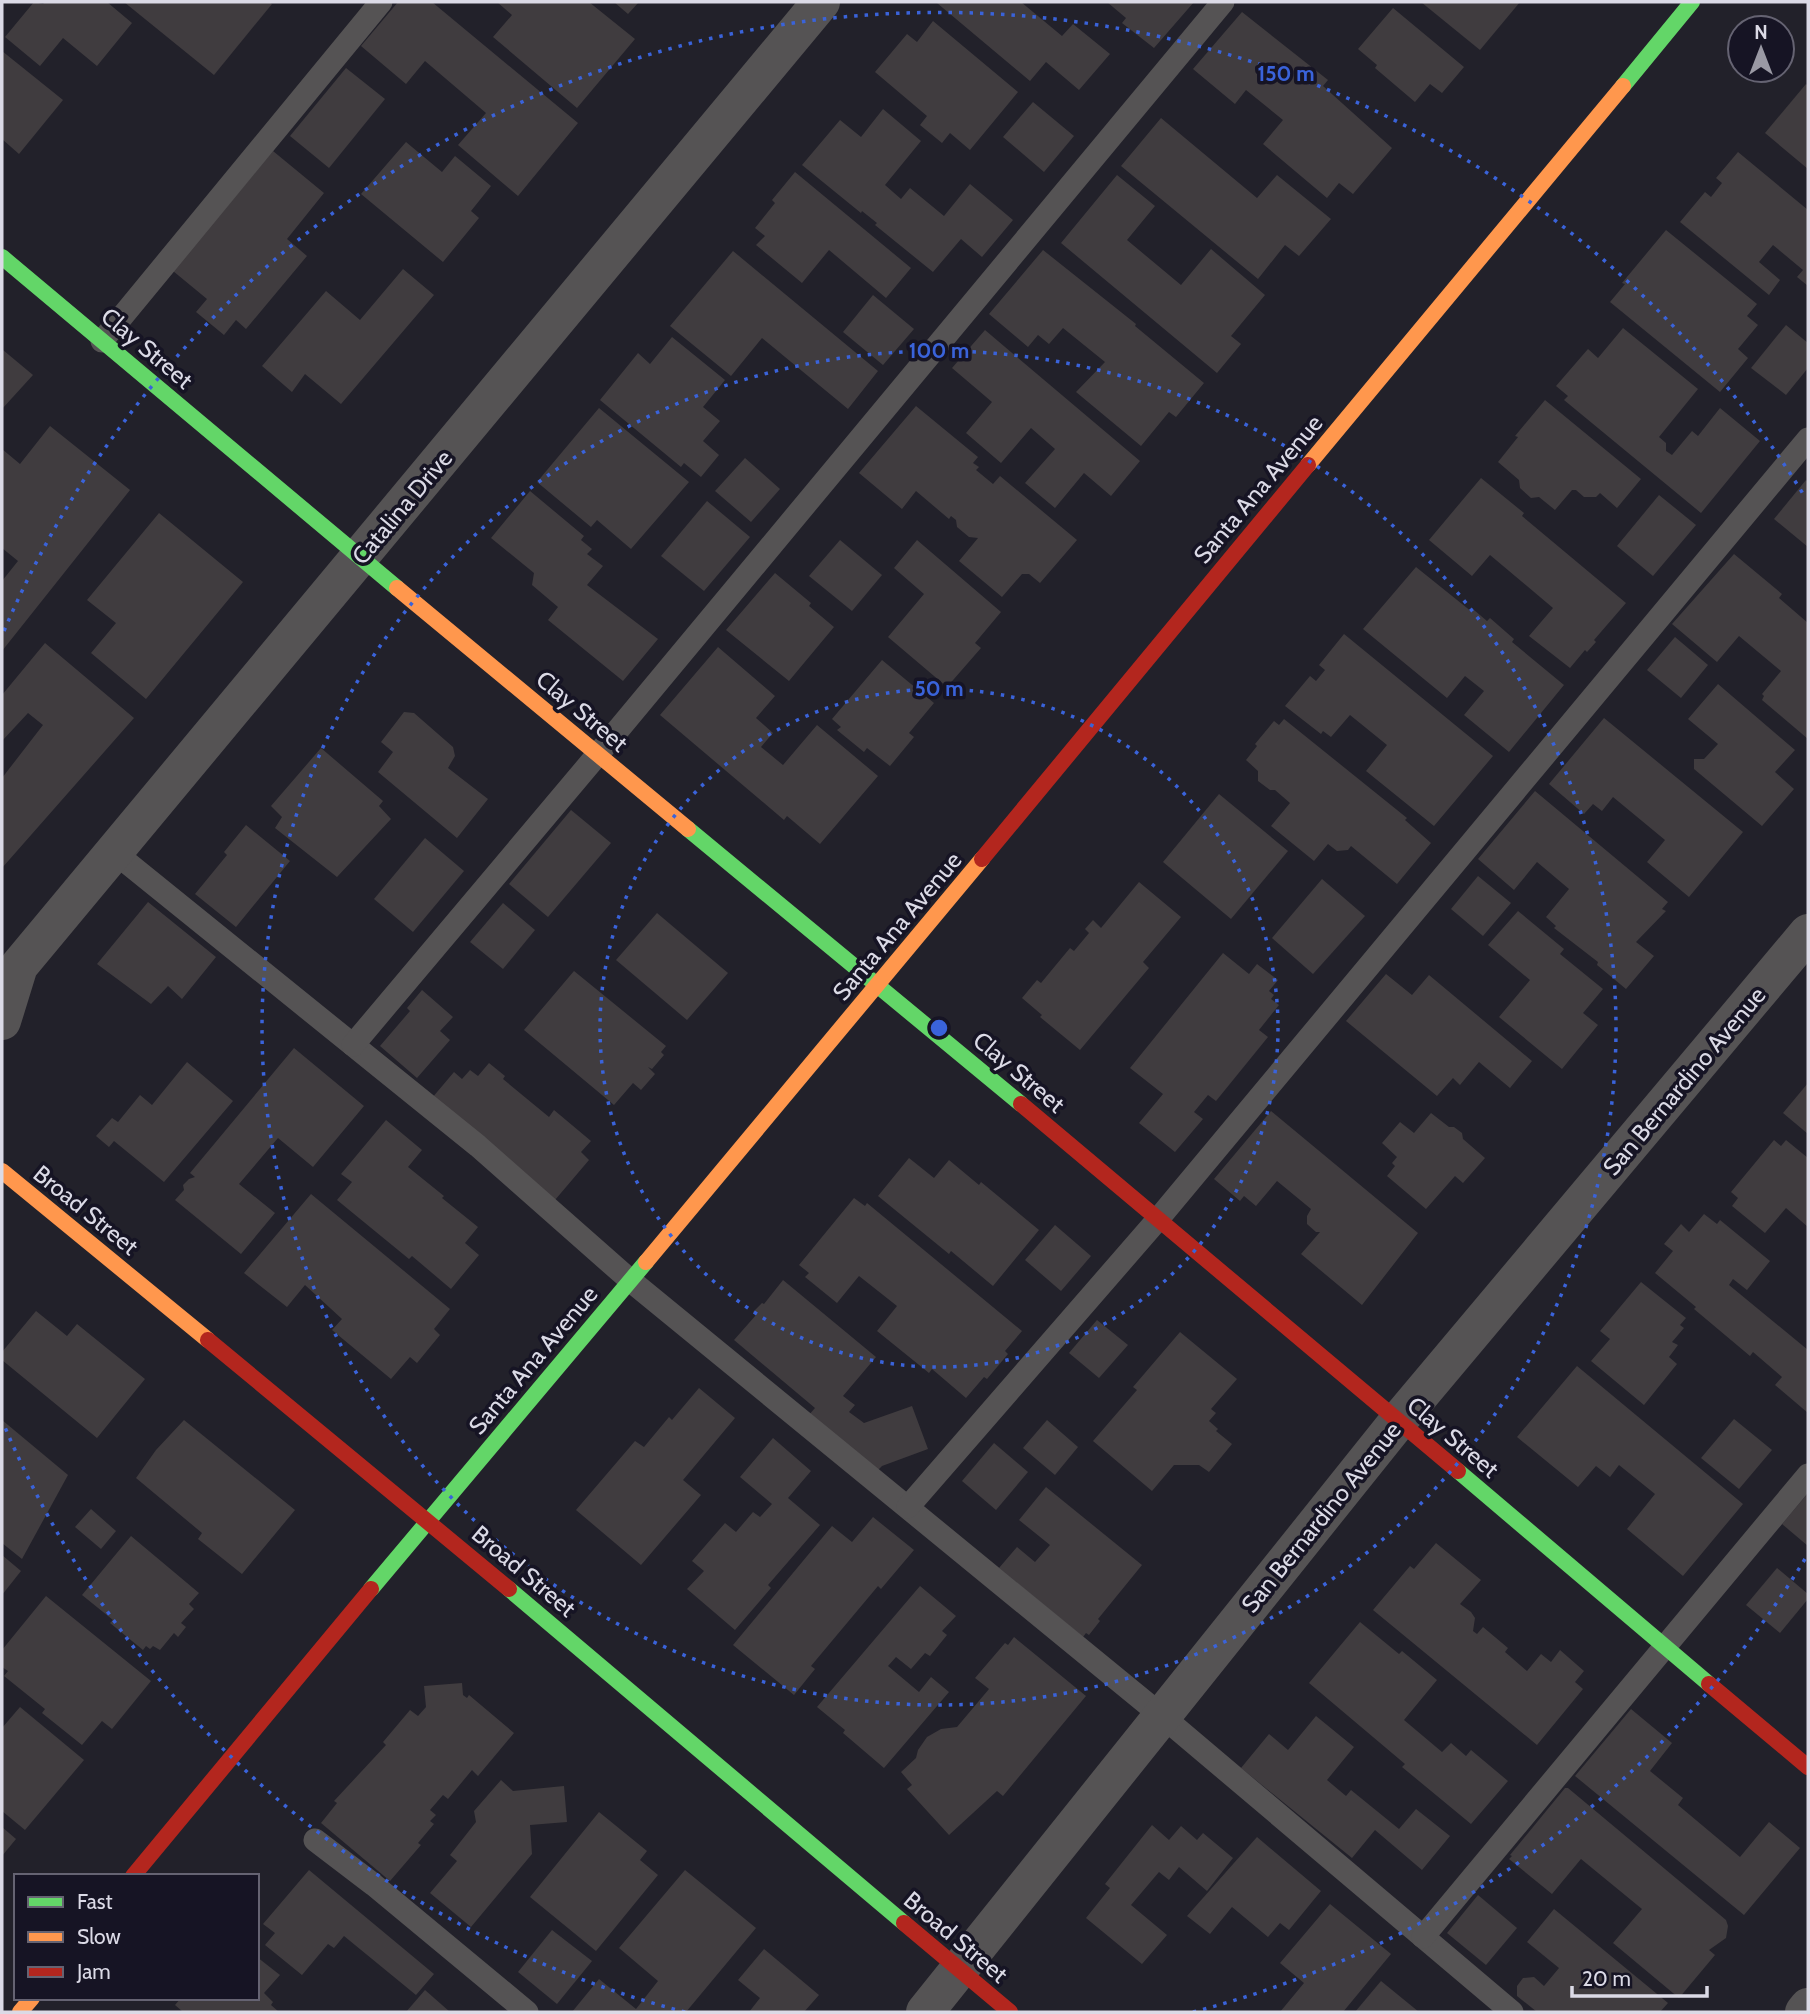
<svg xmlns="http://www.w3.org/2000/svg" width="1810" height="2014" font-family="Cabin,sans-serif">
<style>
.building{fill:#403c3f}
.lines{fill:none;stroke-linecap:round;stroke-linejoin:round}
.lane{stroke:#555354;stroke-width:23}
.street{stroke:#555354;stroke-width:38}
.fast{stroke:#63d668;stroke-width:16}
.slow{stroke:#ff974d;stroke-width:16}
.jam{stroke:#b3261e;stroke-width:16}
.ring{fill:none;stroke:#3a63da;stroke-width:3.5;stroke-dasharray:3.5 7}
.labels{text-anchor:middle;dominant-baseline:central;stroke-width:7;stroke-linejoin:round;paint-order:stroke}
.street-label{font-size:24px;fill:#dbdae6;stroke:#161424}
.centre{fill:#3a63da;stroke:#161424;stroke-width:3.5}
.ring-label{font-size:21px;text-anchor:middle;font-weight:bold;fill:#3a63da;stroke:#161424;stroke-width:7;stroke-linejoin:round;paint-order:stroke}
</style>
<rect width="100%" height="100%" fill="#22212a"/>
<g class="building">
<polygon points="34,2 43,4 45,2 107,2 132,23 97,66 63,38 40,66 5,37"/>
<polygon points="124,2 269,2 272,4 214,75"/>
<polygon points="398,2 432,2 578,123 518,196 458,145 486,113 425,61 406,84 361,46"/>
<polygon points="497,2 589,2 635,39 577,108 493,37 512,15"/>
<polygon points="614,2 639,2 628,14"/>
<polygon points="938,2 1021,2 1062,36 1073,24 1110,54 1079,90 1046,62 1030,81 937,3"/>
<polygon points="1107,2 1194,2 1154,48 1122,23 1126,18"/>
<polygon points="1421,2 1520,2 1480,50"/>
<polygon points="1393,8 1464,67 1442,93 1430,84 1415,102 1375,68 1377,65 1358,49"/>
<polygon points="1242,12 1328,80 1323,86 1392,148 1353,194 1339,183 1327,198 1263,144 1283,120 1246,90 1235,104 1193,69"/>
<polygon points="933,21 1018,92 970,150 950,133 942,143 920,125 927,116 875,72 907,34 917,42"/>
<polygon points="2,51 63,100 19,154 2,139"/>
<polygon points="346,68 385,99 329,168 290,136"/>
<polygon points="1806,84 1808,86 1808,169 1765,133"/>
<polygon points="1033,102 1074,136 1044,172 1003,137"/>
<polygon points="883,109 921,141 885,185 901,199 910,188 944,216 970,184 1013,220 982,257 961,239 933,272 875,225 877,223 862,211 861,213 802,165 840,120 861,137"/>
<polygon points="1161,118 1257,198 1277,175 1331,219 1299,256 1285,245 1258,279 1121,166"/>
<polygon points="406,142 442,172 455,156 491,186 471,211 479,218 443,262 361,194"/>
<polygon points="273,151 324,193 287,239 307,256 246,329 236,320 224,335 196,312 207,299 173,271"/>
<polygon points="1738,152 1808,210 1808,286 1797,277 1803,270 1773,245 1759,262 1780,280 1769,295 1680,222 1705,192 1711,197 1722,183 1716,178"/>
<polygon points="795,172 911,268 886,298 829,250 802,283 756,245 765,236 755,228 775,203 772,200"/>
<polygon points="1117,175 1155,206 1127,240 1181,285 1211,249 1265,295 1231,336 1241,344 1217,373 1061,243"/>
<polygon points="1666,230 1757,304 1747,316 1758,325 1738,349 1748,358 1720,392 1610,302 1625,284 1622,283"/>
<polygon points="1043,250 1136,324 1135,326 1204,383 1176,417 1169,412 1141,446 1076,392 1105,362 1063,328 1049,344 1038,335 1028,347 989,314"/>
<polygon points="733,251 878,371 848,409 762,338 731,376 670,326"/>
<polygon points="403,269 434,295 341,404 305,374 292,392 262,366 326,291 360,320"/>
<polygon points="873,295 914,329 883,365 843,332"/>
<polygon points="1786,325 1808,343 1808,368 1786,395 1751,368"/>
<polygon points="1623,328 1698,389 1659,437 1666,443 1666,451 1672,455 1692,431 1698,436 1720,408 1760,441 1701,513 1564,400 1568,396 1556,386 1588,349 1598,358"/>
<polygon points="985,330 1140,461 1111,496 1084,473 1055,508 1025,483 1055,449 1031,428 1001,463 966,433 992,402 952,368"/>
<polygon points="672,337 725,380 703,407 720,421 703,441 719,455 701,477 684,463 681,467 600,400 638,353 650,364"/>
<polygon points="3,350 33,375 2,409 2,351"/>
<polygon points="1545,400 1641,479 1617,508 1600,493 1596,497 1584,497 1576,490 1572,490 1555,510 1539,497 1531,498 1520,488 1519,480 1498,462 1518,437 1515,436"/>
<polygon points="916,406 978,457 973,463 979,467 976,470 993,484 1000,476 1077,540 1040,583 1029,574 1022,574 1002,597 959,561 978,538 969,537 957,527 956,520 951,516 949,519 916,491 902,509 859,473"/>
<polygon points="599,408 689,482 631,549 597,520 591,527 537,482"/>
<polygon points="50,426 130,490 2,651 2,581 18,561 2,548 2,449 20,464"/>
<polygon points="745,458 780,489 751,522 715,491"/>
<polygon points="1481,478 1524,513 1522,516 1626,603 1594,640 1596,642 1587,652 1585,650 1570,668 1529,636 1553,608 1490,555 1472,576 1429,540"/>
<polygon points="1806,480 1808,482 1808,547 1774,519"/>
<polygon points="530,491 584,536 581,540 592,549 587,554 603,566 587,585 658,639 623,681 548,620 558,607 532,585 534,573 491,538"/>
<polygon points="1659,495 1696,525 1653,576 1617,546"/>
<polygon points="707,501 750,537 704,591 661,556"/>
<polygon points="159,513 243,582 146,699 91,653 116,623 87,600"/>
<polygon points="840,540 882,575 852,611 809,576"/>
<polygon points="917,540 1001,612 975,643 981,648 947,687 888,637 924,594 894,568"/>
<polygon points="1734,554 1782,594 1779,598 1808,623 1808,739 1762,700 1764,696 1762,694 1781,671 1739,636 1717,662 1672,624"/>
<polygon points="1416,567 1472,612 1474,610 1487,621 1490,618 1514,639 1512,642 1564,685 1509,752 1464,715 1484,691 1465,676 1447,698 1363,629"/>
<polygon points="775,573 811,603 809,606 834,627 789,681 726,630"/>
<polygon points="1344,634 1493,756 1434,826 1366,771 1387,745 1350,715 1331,737 1323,731 1321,734 1285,706 1310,676 1316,681 1325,670 1319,665"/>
<polygon points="1675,637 1708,665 1681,698 1647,670"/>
<polygon points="45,643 134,718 2,868 2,778 43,725 28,713 2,741 2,695"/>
<polygon points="718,647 775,696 756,718 773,733 761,747 783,765 817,725 878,776 820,844 787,816 784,820 660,715"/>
<polygon points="882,660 934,703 909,733 914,737 890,766 867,748 864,752 837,730 841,727 832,719"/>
<polygon points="1718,684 1795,750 1775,772 1794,789 1762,826 1694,769 1694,759 1704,759 1718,744 1688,719"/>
<polygon points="404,712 414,713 453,747 455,756 448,768 488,799 457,838 378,772 393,752 381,742"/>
<polygon points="1604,718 1743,832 1689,897 1647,862 1665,840 1613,797 1602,811 1593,804 1584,814 1549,784"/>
<polygon points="1284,719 1407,818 1405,820 1431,843 1397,884 1351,846 1348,850 1337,851 1328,844 1314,861 1271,826 1290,803 1275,790 1270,790 1258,781 1258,771 1246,760 1257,746 1255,744 1274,721 1279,725"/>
<polygon points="321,748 383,801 379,806 391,819 337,877 275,828 282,817 271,806"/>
<polygon points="1535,791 1668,902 1662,909 1666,911 1636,942 1654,956 1626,989 1597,965 1598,962 1554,928 1556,926 1546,917 1569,889 1537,862 1514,890 1478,859"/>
<polygon points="1219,794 1288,851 1231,919 1163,862"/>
<polygon points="571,810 611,843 548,917 509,884"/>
<polygon points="246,825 290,861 236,927 195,894 227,855 224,852"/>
<polygon points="425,838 464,871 413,932 374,899"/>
<polygon points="1478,876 1511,903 1483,936 1451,909"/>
<polygon points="1322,879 1365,916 1313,974 1272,938"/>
<polygon points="1139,882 1181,917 1143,962 1149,968 1080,1050 1040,1017 1042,1015 1022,998 1037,980 1041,983 1070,948 1074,951 1089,933 1085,929 1093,920 1101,928"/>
<polygon points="148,902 216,957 182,999 168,986 151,1004 97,964"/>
<polygon points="503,903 535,930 503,969 470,942"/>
<polygon points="1518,911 1564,949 1560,954 1603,989 1583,1013 1598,1025 1562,1069 1499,1017 1530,980 1488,945"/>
<polygon points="657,913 728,973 687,1020 616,960"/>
<polygon points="1223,953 1249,974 1257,964 1278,980 1269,991 1274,995 1271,999 1279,1005 1259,1030 1268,1037 1216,1101 1208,1095 1194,1112 1203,1119 1175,1152 1139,1123 1163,1094 1130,1068"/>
<polygon points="574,971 666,1046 661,1052 664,1055 652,1069 648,1067 655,1074 641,1090 633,1083 614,1105 524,1030"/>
<polygon points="1386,974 1412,995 1429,975 1532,1061 1510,1088 1479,1062 1460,1085 1453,1078 1437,1096 1346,1021"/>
<polygon points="422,990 453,1017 440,1031 450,1040 417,1078 380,1046 410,1011 407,1008"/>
<polygon points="294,1048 364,1106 313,1167 278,1138 239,1184 275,1213 241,1254 175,1200 184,1190 183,1185 189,1179 195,1177 190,1173"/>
<polygon points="187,1062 233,1101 164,1182 114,1141 109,1147 96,1136 112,1118 118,1122 140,1095 152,1105"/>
<polygon points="489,1063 505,1076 503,1079 549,1117 554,1110 591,1141 581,1152 589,1160 555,1200 432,1098 454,1072 462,1079 470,1070 478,1076"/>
<polygon points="1808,1083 1808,1134 1783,1113"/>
<polygon points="1271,1111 1418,1233 1362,1305 1301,1254 1320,1232 1316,1232 1307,1224 1307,1216 1311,1209 1277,1181 1256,1206 1244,1196 1240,1201 1214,1179"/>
<polygon points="1431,1113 1449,1127 1454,1127 1462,1133 1463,1139 1485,1158 1463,1183 1455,1176 1426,1209 1387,1176 1395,1166 1392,1163 1397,1157 1382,1143 1400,1122 1414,1133"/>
<polygon points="386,1120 422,1150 408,1167 444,1196 442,1198 478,1227 465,1243 479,1255 451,1289 412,1256 409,1259 337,1200 352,1182 341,1174"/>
<polygon points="1774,1140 1781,1146 1786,1140 1808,1158 1808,1227 1786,1208 1765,1233 1732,1206 1738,1198 1731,1192"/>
<polygon points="909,1158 934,1178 949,1160 979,1185 981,1182 1039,1230 993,1286 951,1251 949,1254 878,1196"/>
<polygon points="311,1194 450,1309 434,1329 440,1335 417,1363 410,1357 391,1379 332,1330 342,1319 305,1285 287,1307 244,1273"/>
<polygon points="854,1198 865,1206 867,1203 1022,1331 1005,1351 1008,1354 987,1379 984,1377 966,1398 932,1369 929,1373 877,1331 897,1306 859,1276 837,1303 805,1277 809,1273 799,1265"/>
<polygon points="1704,1214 1717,1224 1720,1220 1770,1261 1747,1290 1733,1279 1729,1285 1808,1350 1808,1413 1775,1385 1782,1377 1753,1352 1750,1356 1694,1309 1696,1307 1655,1273 1673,1251 1664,1244 1681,1224 1689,1232"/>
<polygon points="1055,1225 1091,1256 1061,1291 1025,1260"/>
<polygon points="783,1280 876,1357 843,1396 855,1405 849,1412 864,1423 912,1406 928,1449 882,1466 876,1472 808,1416 815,1408 734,1340 756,1315 753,1312 762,1303 764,1304"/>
<polygon points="1641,1282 1686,1318 1680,1325 1684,1328 1672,1342 1678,1345 1669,1357 1677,1364 1644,1405 1591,1361 1610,1339 1600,1331"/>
<polygon points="36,1311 67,1336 77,1324 145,1379 97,1438 2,1360 2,1352"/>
<polygon points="1097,1320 1128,1345 1099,1378 1069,1353"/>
<polygon points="1180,1332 1237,1379 1211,1409 1216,1413 1209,1421 1218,1429 1216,1431 1232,1444 1209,1472 1199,1465 1174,1465 1152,1491 1093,1441 1137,1390 1133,1387"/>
<polygon points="1577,1366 1743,1504 1683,1576 1627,1529 1655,1494 1619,1465 1610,1477 1596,1466 1578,1487 1517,1437"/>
<polygon points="699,1388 735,1418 683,1480 701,1495 641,1565 576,1510 635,1441 644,1447 669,1417 672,1420"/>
<polygon points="1734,1419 1772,1450 1739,1489 1701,1458"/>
<polygon points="2,1420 68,1475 22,1559 2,1543"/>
<polygon points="184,1420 295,1510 242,1574 198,1539 202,1533 136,1478 156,1450"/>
<polygon points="1047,1420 1078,1447 1055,1475 1023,1448"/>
<polygon points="773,1438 811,1471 788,1498 820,1525 768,1585 771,1588 735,1630 687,1589 704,1571 692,1561 725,1523 736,1532 753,1512 760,1517 772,1504 740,1477"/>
<polygon points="994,1443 1028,1472 996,1510 962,1481"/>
<polygon points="1046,1487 1142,1565 1098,1619 1100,1621 1089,1635 1086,1633 1083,1637 999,1568 1017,1547 1035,1562 1050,1545 1019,1520"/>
<polygon points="1808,1493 1808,1546 1782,1524"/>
<polygon points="91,1509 116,1531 101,1549 75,1527"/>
<polygon points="873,1517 914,1550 881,1589 878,1586 811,1666 815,1669 794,1695 733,1645 832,1526 852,1542"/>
<polygon points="131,1536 199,1593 189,1604 194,1609 181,1623 186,1627 178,1637 174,1633 160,1650 153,1646 150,1649 146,1646 143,1650 110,1623 113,1620 82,1595"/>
<polygon points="1436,1543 1481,1580 1460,1604 1471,1612 1475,1618 1473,1631 1477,1634 1483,1627 1508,1648 1505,1652 1527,1671 1541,1654 1551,1662 1560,1650 1584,1671 1575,1682 1583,1689 1537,1745 1373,1610 1410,1566 1414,1569"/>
<polygon points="2,1555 21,1571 2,1595"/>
<polygon points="1777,1568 1808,1594 1808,1599 1780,1633 1746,1605"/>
<polygon points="920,1586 956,1616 942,1631 947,1635 930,1656 925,1653 911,1669 896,1657 888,1666 919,1692 931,1677 949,1692 884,1768 843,1733 845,1730 817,1707"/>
<polygon points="46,1596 151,1681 112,1729 102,1721 82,1745 42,1713 45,1709 4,1676 8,1671 2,1667 2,1650"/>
<polygon points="1360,1622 1399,1654 1402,1651 1437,1680 1404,1720 1442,1752 1451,1743 1466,1756 1471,1750 1508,1781 1471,1824 1402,1767 1405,1764 1309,1683"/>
<polygon points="1014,1637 1086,1696 1003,1796 997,1791 949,1835 907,1789 912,1785 901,1772 916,1758 918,1750 927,1737 941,1729 957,1727 989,1689 975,1678 1005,1643 1008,1645"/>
<polygon points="462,1683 463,1695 467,1698 469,1695 514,1733 478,1776 472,1770 448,1799 443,1795 430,1810 436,1815 430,1821 434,1824 418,1843 421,1845 390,1881 321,1823 337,1803 334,1801 386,1745 383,1742 410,1710 418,1716 426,1707 424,1686"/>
<polygon points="20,1707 84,1760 25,1830 2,1811 2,1728"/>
<polygon points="1631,1709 1672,1743 1650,1771 1683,1798 1678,1805 1740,1857 1769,1822 1800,1848 1744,1915 1575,1776"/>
<polygon points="1316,1716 1354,1747 1327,1780 1346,1796 1351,1790 1399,1829 1416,1809 1450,1836 1422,1870 1375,1830 1352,1858 1241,1768 1269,1734 1288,1750"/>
<polygon points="501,1780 513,1791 564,1786 567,1822 530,1825 532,1854 471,1927 430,1893 457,1861 450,1855 476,1822 474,1811"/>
<polygon points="1565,1788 1568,1788 1726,1920 1728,1926 1726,1938 1709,1950 1715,1955 1679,1998 1613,1943 1642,1909 1581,1859 1552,1894 1509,1859 1512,1856 1510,1855"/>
<polygon points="599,1812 647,1851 640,1860 658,1875 596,1951 530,1897"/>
<polygon points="1152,1825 1169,1840 1181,1826 1197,1840 1203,1833 1233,1858 1207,1891 1179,1867 1169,1880 1159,1872 1131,1905 1167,1935 1142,1964 1086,1918 1110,1888 1105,1884"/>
<polygon points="2,1827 16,1839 2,1856"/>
<polygon points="1257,1837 1321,1891 1289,1930 1280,1923 1268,1937 1232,1907 1210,1934 1187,1916"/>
<polygon points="309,1870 434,1974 416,1995 344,1936 334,1948 328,1944 302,1975 265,1945 275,1933 263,1924"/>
<polygon points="685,1870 756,1928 686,2012 572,2012 599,1979 636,2009 658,1981 619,1948"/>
<polygon points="1478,1895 1517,1928 1486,1965 1447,1933"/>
<polygon points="1330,1904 1391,1954 1343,2012 1280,2012 1304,1983 1280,1963"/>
<polygon points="1554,1909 1668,2003 1660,2012 1537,2012 1517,1996 1517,1986 1523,1978 1534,1977 1544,1986 1559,1968 1527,1942"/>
<polygon points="552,1930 592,1961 557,2004 518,1972"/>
<polygon points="764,1949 819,1995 804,2012 749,2012 760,1998 738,1980"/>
<polygon points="257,1957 280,1975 264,1993 273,2002 271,2005 279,2012 183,2012 175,2005 181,1998 257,1998"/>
<polygon points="1381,1981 1419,2012 1355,2012"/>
<polygon points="425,1990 450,2012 406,2012"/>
</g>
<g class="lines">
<g class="lane">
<polyline points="102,341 381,2"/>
<polyline points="114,852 478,1146 631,1281 1162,1716 1512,2012"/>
<polyline points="353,1045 598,754 1223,2"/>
<polyline points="908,1507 1159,1218 1808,439"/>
<polyline points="315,1840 374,1885 527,2012"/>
<polyline points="1423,1937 1808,1475"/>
</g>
<g class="street">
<polyline points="2,1021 19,966 821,2"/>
<polyline points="925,2012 1399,1420 1808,933"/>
<polyline points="1804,2012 1808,2007"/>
</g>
<g class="fast">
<polyline points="1623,86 1692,2"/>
<polyline points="2,257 397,588"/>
<polyline points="688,829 1021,1104"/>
<polyline points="1458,1471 1709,1684"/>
<polyline points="371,1589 646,1262"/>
<polyline points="509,1589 904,1923"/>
</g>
<g class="slow">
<polyline points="1308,465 1623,86"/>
<polyline points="397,588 688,829"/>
<polyline points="2,1171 208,1340"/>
<polyline points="646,1262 982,859"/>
<polyline points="20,2012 32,1998"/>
</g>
<g class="jam">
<polyline points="982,859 1308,465"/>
<polyline points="1021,1104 1458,1471"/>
<polyline points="208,1340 509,1589"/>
<polyline points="1709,1684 1808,1767"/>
<polyline points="133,1876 371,1589"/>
<polyline points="904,1923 1010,2012"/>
</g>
</g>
<g class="ring">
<circle cx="939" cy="1028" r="339"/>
<circle cx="939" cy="1028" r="677"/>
<path d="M1805 1559A1016 1016 0 0 1 1193 2012M685 2012A1016 1016 0 0 1 4 1425M4 631A1016 1016 0 0 1 1805 497"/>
</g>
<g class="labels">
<g class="street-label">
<text transform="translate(147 348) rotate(40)">Clay Street</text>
<text transform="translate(1258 489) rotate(-50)">Santa Ana Avenue</text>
<text transform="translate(402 507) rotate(-50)">Catalina Drive</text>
<text transform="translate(582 711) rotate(40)">Clay Street</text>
<text transform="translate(897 926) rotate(-50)">Santa Ana Avenue</text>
<text transform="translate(1019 1072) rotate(40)">Clay Street</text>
<text transform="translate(1684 1081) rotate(-50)">San Bernardino Avenue</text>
<text transform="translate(86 1210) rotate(39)">Broad Street</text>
<text transform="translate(533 1360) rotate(-50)">Santa Ana Avenue</text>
<text transform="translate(1453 1437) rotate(40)">Clay Street</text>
<text transform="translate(1321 1517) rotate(-51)">San Bernardino Avenue</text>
<text transform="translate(524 1571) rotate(40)">Broad Street</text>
<text transform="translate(956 1937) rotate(40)">Broad Street</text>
</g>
</g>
<circle cx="939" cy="1028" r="10" class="centre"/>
<g class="ring-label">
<text x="1286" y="81">150 m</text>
<text x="939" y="358">100 m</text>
<text x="939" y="696">50 m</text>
</g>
<rect width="1810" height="2014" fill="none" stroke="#dbdae6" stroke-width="7"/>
<rect x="14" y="1874" width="245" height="126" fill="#161424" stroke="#656372" stroke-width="2"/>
<rect x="28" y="1897" width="35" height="10" fill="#63d668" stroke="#656372" stroke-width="2"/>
<text x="77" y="1909" font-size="21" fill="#dbdae6">Fast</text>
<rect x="28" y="1932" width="35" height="10" fill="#ff974d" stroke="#656372" stroke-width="2"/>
<text x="77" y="1944" font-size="21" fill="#dbdae6">Slow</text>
<rect x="28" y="1967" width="35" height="10" fill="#b3261e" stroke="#656372" stroke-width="2"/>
<text x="77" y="1979" font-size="21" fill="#dbdae6">Jam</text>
<g transform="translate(1761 49)"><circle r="33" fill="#161424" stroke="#656372" stroke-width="2"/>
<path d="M0-5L12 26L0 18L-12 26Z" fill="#9a99a4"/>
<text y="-10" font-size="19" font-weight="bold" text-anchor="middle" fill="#dbdae6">N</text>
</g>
<path d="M1572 1986v10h135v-10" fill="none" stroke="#dbdae6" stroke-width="3.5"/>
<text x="1582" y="1986" font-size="21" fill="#dbdae6" stroke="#161424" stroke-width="5" paint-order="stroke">20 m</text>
</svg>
